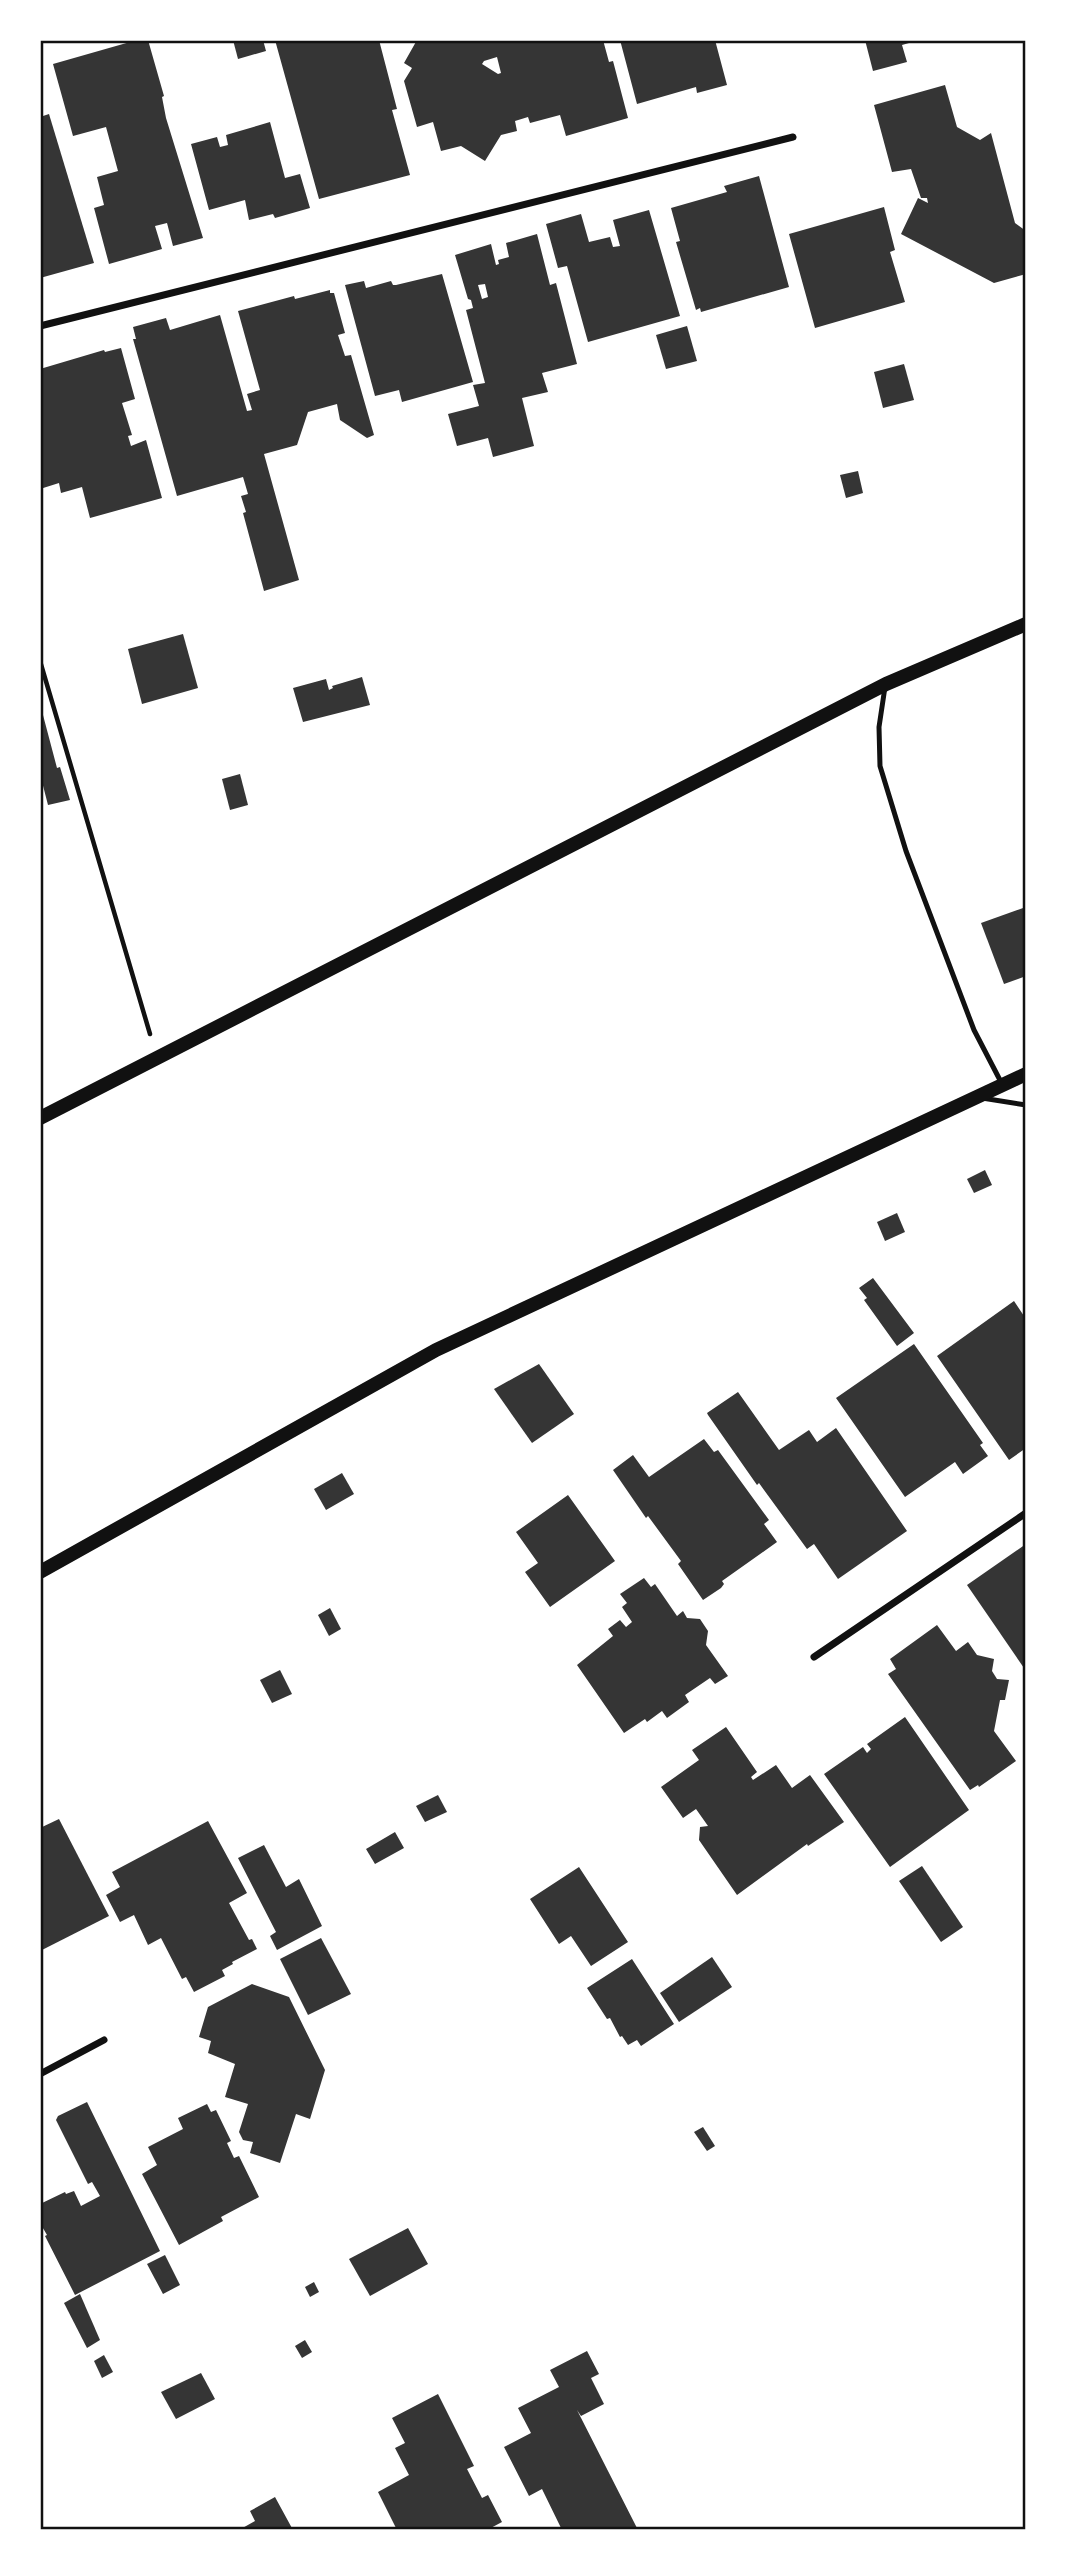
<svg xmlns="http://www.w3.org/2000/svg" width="1066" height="2570" font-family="'Source Sans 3',sans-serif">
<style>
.building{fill:#353535;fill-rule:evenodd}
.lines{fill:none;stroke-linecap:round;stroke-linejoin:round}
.path{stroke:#111;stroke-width:4.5}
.service{stroke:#111;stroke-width:5}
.minor{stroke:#111;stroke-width:7}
.secondary{stroke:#111;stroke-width:14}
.neatline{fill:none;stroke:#111;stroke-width:2.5}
</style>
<rect width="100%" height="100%" fill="#fff"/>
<g class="building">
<polygon points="137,40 148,40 164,96 162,97 166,118 203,238 173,246 167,223 155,226 162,249 109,264 94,208 104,205 97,177 118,171 106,127 73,136 53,64"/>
<polygon points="233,40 263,40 266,51 238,59"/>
<polygon points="275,40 379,40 397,109 392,110 410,175 319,199"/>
<path d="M 417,40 L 603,40 L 609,62 L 613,61 L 628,118 L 566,136 L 560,115 L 530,123 L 528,117 L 515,121 L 517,131 L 501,135 L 485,161 L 461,146 L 441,151 L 433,122 L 417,127 L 404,81 L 412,68 L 404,63 ZM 497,57 L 501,73 L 498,74 L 482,64 L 484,61 Z"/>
<polygon points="620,40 715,40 727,85 697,93 696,87 637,104"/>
<polygon points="865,40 916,40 916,41 902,45 907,62 873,71"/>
<polygon points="945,85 957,127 980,140 991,133 1015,223 1026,231 1026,274 994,283 901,234 918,198 928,203 927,198 921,198 911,169 892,172 874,105"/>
<polygon points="49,114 94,263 40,278 40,117"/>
<polygon points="270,122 285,178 300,174 310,208 275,218 273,214 249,220 245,200 209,210 191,144 217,137 220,147 228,145 226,135"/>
<polygon points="759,176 789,287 701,312 700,308 696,310 676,242 680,241 671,208 727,192 724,186"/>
<polygon points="884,207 895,250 890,252 905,302 815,328 789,234"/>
<polygon points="649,210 680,316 588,342 567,266 558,268 546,224 581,214 589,242 610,237 613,247 620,246 613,220"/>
<path d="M 537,234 L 550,285 L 556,283 L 577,364 L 542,373 L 548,392 L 522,398 L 534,446 L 493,457 L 488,438 L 457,446 L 448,414 L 479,406 L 473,385 L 485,383 L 466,310 L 473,308 L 471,300 L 468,299 L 455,255 L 491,244 L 496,265 L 499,264 L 498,260 L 509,257 L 506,243 ZM 485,284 L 488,297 L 482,299 L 478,285 Z"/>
<polygon points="442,274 473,382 402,402 399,390 375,396 345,285 364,281 366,288 391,281 393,285 396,285"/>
<polygon points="330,290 330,293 334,293 345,333 338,335 345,356 351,355 374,435 367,438 340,420 337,404 308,412 297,445 264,454 299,580 264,591 243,513 246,512 241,496 248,494 243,477 177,496 133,339 136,339 133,327 166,318 170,330 220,315 247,411 252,410 247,394 260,390 238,311 294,296 295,299"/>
<polygon points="687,326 697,361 666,369 656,335"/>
<polygon points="121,348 135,399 122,403 132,435 128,436 131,446 146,440 162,498 90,518 82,487 61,493 59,483 40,489 40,369 104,350 105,352"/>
<polygon points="904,364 914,400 883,408 874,372"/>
<polygon points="858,471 863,493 846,498 840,475"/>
<polygon points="183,634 198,688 142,704 128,649"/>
<polygon points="362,677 370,705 303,722 293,688 326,679 329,690 333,688 332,686"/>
<polygon points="43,715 57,768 60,767 70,800 48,805 40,774 40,716"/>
<polygon points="240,774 248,805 230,810 222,779"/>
<polygon points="1026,907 1026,976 1004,984 981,923"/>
<polygon points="985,1170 992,1185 974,1193 967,1179"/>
<polygon points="897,1213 905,1232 885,1241 877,1222"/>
<polygon points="873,1278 914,1333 897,1346 864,1300 867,1298 859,1288"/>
<polygon points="1014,1301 1024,1316 1026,1315 1026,1448 1009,1460 937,1356"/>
<polygon points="914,1344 983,1443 980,1445 988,1456 963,1474 955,1462 905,1497 836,1398"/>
<polygon points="539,1364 574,1414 532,1443 494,1389"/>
<polygon points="738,1392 779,1450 809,1430 817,1442 836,1428 907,1531 838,1579 814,1544 807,1549 759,1483 757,1485 708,1415 707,1413"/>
<polygon points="704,1439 714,1452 718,1450 769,1520 764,1524 777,1542 722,1581 724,1584 721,1588 703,1600 678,1564 681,1561 648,1516 646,1518 613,1470 633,1455 649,1477"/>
<polygon points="342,1473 354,1494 326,1510 314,1489"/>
<polygon points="568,1495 615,1561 550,1607 525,1572 538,1563 516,1532"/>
<polygon points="1026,1544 1026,1671 967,1585"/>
<polygon points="644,1578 651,1587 655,1584 677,1616 683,1611 687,1618 700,1619 708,1631 706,1645 728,1676 715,1684 710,1678 685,1695 689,1702 667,1718 662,1711 647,1722 645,1719 624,1733 577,1665 613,1636 608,1629 620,1620 626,1627 632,1622 622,1607 627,1603 620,1594"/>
<polygon points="330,1608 341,1629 329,1636 318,1615"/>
<polygon points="937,1625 956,1651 968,1642 977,1655 994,1659 992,1671 997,1679 1009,1680 1005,1700 1000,1700 994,1731 1016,1761 979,1787 978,1785 970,1790 888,1674 896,1669 890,1659"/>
<polygon points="280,1670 292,1694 272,1703 260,1680"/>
<polygon points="905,1717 969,1810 890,1867 824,1774 863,1747 867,1753 871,1749 867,1744"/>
<polygon points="726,1727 757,1772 751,1777 753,1780 776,1765 792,1788 810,1775 844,1822 808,1846 807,1844 737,1895 699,1840 700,1827 708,1826 696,1809 683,1818 661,1787 699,1760 692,1750"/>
<polygon points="438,1795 447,1812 425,1822 416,1806"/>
<polygon points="59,1819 109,1916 40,1951 40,1828"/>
<polygon points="208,1821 247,1893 229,1903 249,1940 252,1939 257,1949 232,1962 233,1964 222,1970 225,1976 194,1992 186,1977 182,1979 161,1938 148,1945 134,1915 120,1922 106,1895 120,1887 112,1872"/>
<polygon points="395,1832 404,1848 375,1864 366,1849"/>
<polygon points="264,1845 286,1887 299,1879 322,1926 277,1950 270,1936 276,1932 238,1858"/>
<polygon points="922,1866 963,1927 941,1942 899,1881"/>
<polygon points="579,1867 628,1942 591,1966 571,1936 559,1944 530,1899"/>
<polygon points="321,1938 351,1994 308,2015 280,1959"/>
<polygon points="712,1957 732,1987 679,2022 660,1993"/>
<polygon points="632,1959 674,2024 641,2046 637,2040 628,2045 622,2036 620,2037 610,2018 607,2019 587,1988"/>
<polygon points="252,1984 289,1997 325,2070 310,2119 296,2114 280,2163 250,2153 253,2142 243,2140 239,2132 248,2104 225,2097 235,2064 208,2053 211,2041 199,2037 208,2007"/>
<polygon points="87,2102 160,2251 75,2295 45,2236 47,2235 40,2223 40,2204 65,2192 66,2194 74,2191 81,2206 100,2196 92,2182 88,2184 56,2120 58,2116"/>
<polygon points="207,2104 211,2112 216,2110 231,2141 227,2143 234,2158 239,2156 259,2197 221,2217 223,2221 179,2245 142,2174 157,2165 148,2147 183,2129 178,2118"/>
<polygon points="703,2127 715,2146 707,2151 694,2132"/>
<polygon points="408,2228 428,2264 370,2296 349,2259"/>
<polygon points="165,2255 180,2285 163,2294 147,2264"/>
<polygon points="314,2282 319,2292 310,2297 305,2287"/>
<polygon points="80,2294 100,2340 87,2348 64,2303"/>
<polygon points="305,2340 312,2352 302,2358 295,2346"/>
<polygon points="587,2351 599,2374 591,2378 604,2404 581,2416 577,2410 638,2530 562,2530 542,2489 529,2496 504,2447 531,2433 518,2408 559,2387 550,2370"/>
<polygon points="104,2355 113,2372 102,2378 94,2361"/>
<polygon points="201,2373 215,2399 176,2419 161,2392"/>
<polygon points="438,2394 474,2466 467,2469 482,2498 488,2495 502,2522 487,2530 393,2530 396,2528 378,2492 409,2475 395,2448 405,2443 392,2418"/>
<polygon points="275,2497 293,2530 239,2530 255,2521 250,2511"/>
</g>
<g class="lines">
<polyline class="path" points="40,661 150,1034"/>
<g class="service">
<polyline points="885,687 879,727 880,766 906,851 974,1030 1002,1084"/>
<polyline points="982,1098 1026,1105"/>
</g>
<g class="minor">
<polyline points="40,326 793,137"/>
<polyline points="814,1657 1026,1513"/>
<polyline points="40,2074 104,2040"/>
</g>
<g class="secondary">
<polyline points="40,1118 886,684 1026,624"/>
<polyline points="40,1572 436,1350 1026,1074"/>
</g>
</g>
<rect width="1066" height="2570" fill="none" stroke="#ffffff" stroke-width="84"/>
<rect x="42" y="42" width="982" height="2486" class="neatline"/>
</svg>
